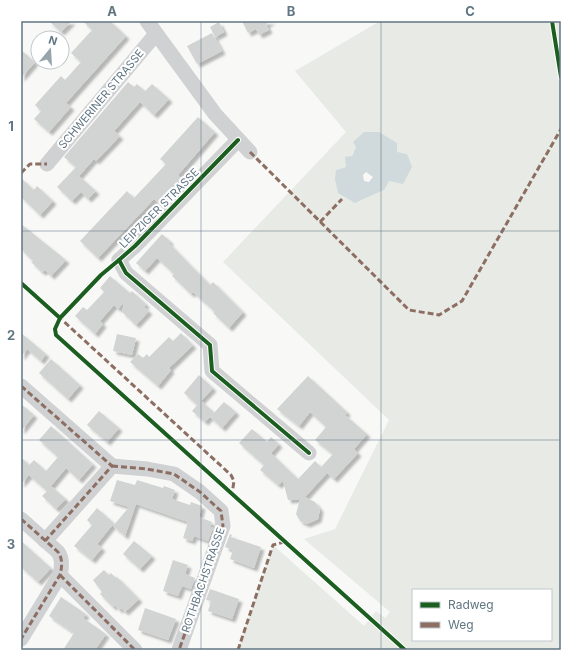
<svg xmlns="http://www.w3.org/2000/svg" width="582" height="671" font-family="Inter,sans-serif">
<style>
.green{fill:#e8ebe5;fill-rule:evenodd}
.water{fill:#d0d9dc;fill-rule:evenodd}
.building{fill:#d2d4d4;filter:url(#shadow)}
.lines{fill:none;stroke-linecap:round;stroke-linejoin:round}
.minor{stroke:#d0d1d2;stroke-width:15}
.quiet{stroke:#8d6e63;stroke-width:3;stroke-dasharray:6 3;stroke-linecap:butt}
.cycleway-casing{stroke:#fff;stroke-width:6}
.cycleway{stroke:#1b5e20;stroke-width:4}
.grid{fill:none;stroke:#617683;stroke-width:1;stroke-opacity:0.55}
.labels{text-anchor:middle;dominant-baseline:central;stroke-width:4;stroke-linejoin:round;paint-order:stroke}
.street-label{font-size:11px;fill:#617683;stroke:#fff}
.neatline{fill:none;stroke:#617683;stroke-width:1.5}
.grid-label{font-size:13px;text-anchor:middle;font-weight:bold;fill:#617683}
</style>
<defs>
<filter id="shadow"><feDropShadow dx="3.5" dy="3.5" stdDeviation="1" flood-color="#0004"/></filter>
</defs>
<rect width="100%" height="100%" fill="#f8f8f7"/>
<path class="green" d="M 380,21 L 561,21 L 561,650 L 238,650 L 273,545 L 364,626 L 376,611 L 385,618 L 390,612 L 304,539 L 335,529 L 389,420 L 223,262 L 346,132 L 295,71 ZM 353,142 L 397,153 L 384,190 L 355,203 L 336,170 L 346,167 L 356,147 ZM 413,590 L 551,590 L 551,640 L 413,640 Z"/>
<path class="water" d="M 364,132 L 379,132 L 397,143 L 397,152 L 407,154 L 412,167 L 403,184 L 389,181 L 384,190 L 355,203 L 338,193 L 335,179 L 336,170 L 346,167 L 345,157 L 352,156 L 356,147 L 353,142 ZM 366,172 L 373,177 L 369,182 L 364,181 L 363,175 Z"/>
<g class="building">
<polygon points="49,21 72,21 61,32"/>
<polygon points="83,21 110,21 126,36 66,103 71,107 49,132 34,119 41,111 35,105 61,76 65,80 81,62 71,53 92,30"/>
<polygon points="242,21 272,21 266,24 269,30 259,35 256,29 248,33"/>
<polygon points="219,22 224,32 215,37 210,27"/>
<polygon points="212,33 222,51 197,64 187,46"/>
<polygon points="21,50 35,62 21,78"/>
<polygon points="128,82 134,87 137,84 145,91 152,84 169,99 154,115 140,102 114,131 120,136 96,161 94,159 79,176 96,191 88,199 81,192 72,201 57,187 76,167 64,157"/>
<polygon points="198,117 215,132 178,175 181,179 159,204 154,199 98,258 80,241 127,191 134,198 166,164 160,159"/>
<polygon points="21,178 34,190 37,186 53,201 40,215 21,197"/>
<polygon points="21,224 66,260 51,276 45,270 42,272 31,262 33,261 21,249"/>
<polygon points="162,234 170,241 169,243 210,285 213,282 243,312 229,328 213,313 215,312 193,292 191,294 172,276 174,274 157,258 145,271 136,263"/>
<polygon points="110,276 130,293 132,291 146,304 144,307 149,311 136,325 122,312 124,302 118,309 114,305 100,321 103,324 95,334 75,316 83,307 87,310 104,292 100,288"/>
<polygon points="21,333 46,354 41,361 27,349 21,357"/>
<polygon points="181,333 193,345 169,368 171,370 158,386 130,362 138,354 143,358 147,354 149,357 169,337 173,341"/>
<polygon points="117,334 136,338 132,355 113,351"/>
<polygon points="51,359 80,385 68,399 39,373"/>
<polygon points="199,375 213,388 197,405 184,393"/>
<polygon points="308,376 347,412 345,415 367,434 354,449 358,453 334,479 327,473 305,497 315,502 320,509 318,519 307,524 300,521 296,514 300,499 288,500 283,481 278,485 260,470 264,465 239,443 252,429 267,442 271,437 279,444 271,453 298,479 315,461 321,467 333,454 315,440 326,427 310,412 299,426 277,409"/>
<polygon points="201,401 214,412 205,422 192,411"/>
<polygon points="224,402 236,412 222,428 210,417"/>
<polygon points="21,404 34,415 21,431"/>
<polygon points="99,411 119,428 107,442 87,425"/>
<polygon points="51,426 93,464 79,480 66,468 51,486 66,499 56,509 42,496 47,491 29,475 21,484 21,457 29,465 34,460 46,471 58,457 39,440"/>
<polygon points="117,480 135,485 137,480 163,488 164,486 175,490 172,499 190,505 191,502 202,506 199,517 212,522 210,527 213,528 208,541 194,536 192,541 183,538 188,522 136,504 125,536 113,526 129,507 110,501"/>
<polygon points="97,508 114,523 97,544 102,548 92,560 74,546 92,525 87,520"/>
<polygon points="230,534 232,535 231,537 261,547 254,568 230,559 233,550 225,547"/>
<polygon points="21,541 51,568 38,582 21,567"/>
<polygon points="134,541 152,556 140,569 123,554"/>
<polygon points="173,560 188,565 185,574 195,578 191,589 182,586 178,596 163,591"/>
<polygon points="104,570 109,575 111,573 116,578 117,577 139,599 125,612 121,608 119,610 115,605 113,607 100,594 102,592 93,580"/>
<polygon points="210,589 239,599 232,619 208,611 211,601 206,600"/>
<polygon points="61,597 86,614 83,618 106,634 95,650 63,650 74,633 49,616"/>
<polygon points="145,608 176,619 168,640 138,630"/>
</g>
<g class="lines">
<g class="minor">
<polyline points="147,21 215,114 250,152"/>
<polyline points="238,140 135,246 119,260 126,273 210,345 212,371 309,453"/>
<polyline points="47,164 155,35"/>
<polyline points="21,386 112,466 45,541"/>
<polyline points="112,466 147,469 174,474 200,492 221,511 223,526 179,650"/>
<path d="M 21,519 L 58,552 C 63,559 62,567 60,575 L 21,639"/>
<polyline points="60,575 135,650"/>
</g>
<g class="quiet">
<polyline points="250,152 409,310 439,315 462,301 561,129"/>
<polyline points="21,173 30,164 47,164"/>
<polyline points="320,222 342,199"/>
<polyline points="62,316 60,318 231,475 234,481 232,494"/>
<polyline points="21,386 112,466 45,541"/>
<polyline points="112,466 147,469 174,474 200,492 221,511 223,526 179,650"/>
<path d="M 21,519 L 58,552 C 63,559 62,567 60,575 L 21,639"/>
<polyline points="60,575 135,650"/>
<polyline points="238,650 273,545 284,542"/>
</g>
<g class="cycleway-casing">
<g id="cycleway">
<polyline points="552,21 561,77"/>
<polyline points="238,140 135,246 119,260 126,273 210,345 212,371 309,453"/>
<polyline points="21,283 60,318 55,329 56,335 405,650"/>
<polyline points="60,318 101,275 119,260"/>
</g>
</g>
<use href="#cycleway" class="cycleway"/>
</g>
<path class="grid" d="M 201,21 L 201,650M 381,21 L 381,650M 21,231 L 561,231M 21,440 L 561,440"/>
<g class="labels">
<g class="street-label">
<text transform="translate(101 99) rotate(-50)">SCHWERINER STRASSE</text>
<text transform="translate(159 208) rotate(-45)">LEIPZIGER STRASSE</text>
<text transform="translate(203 580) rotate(-71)">ROTHBACHSTRASSE</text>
</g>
</g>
<rect width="582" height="671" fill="none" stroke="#ffffff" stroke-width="44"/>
<rect x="412" y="589" width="140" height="52" fill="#ffffff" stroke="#c0c8cd"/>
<rect x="420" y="602" width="20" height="6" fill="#1b5e20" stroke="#c0c8cd"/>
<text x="448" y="609" font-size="12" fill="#617683">Radweg</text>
<rect x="420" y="622" width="20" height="6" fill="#8d6e63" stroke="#c0c8cd"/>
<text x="448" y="629" font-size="12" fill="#617683">Weg</text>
<g transform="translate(50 50) rotate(18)"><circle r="19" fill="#ffffff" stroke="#c0c8cd"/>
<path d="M0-3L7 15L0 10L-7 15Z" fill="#96a4ac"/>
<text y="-6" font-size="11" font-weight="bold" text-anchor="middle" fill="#617683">N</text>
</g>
<rect x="22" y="22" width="538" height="627" class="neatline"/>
<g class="grid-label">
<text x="112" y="16">A</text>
<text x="291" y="16">B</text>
<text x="470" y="16">C</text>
<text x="11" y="131">1</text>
<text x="11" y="340">2</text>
<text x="11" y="549">3</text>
</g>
</svg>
